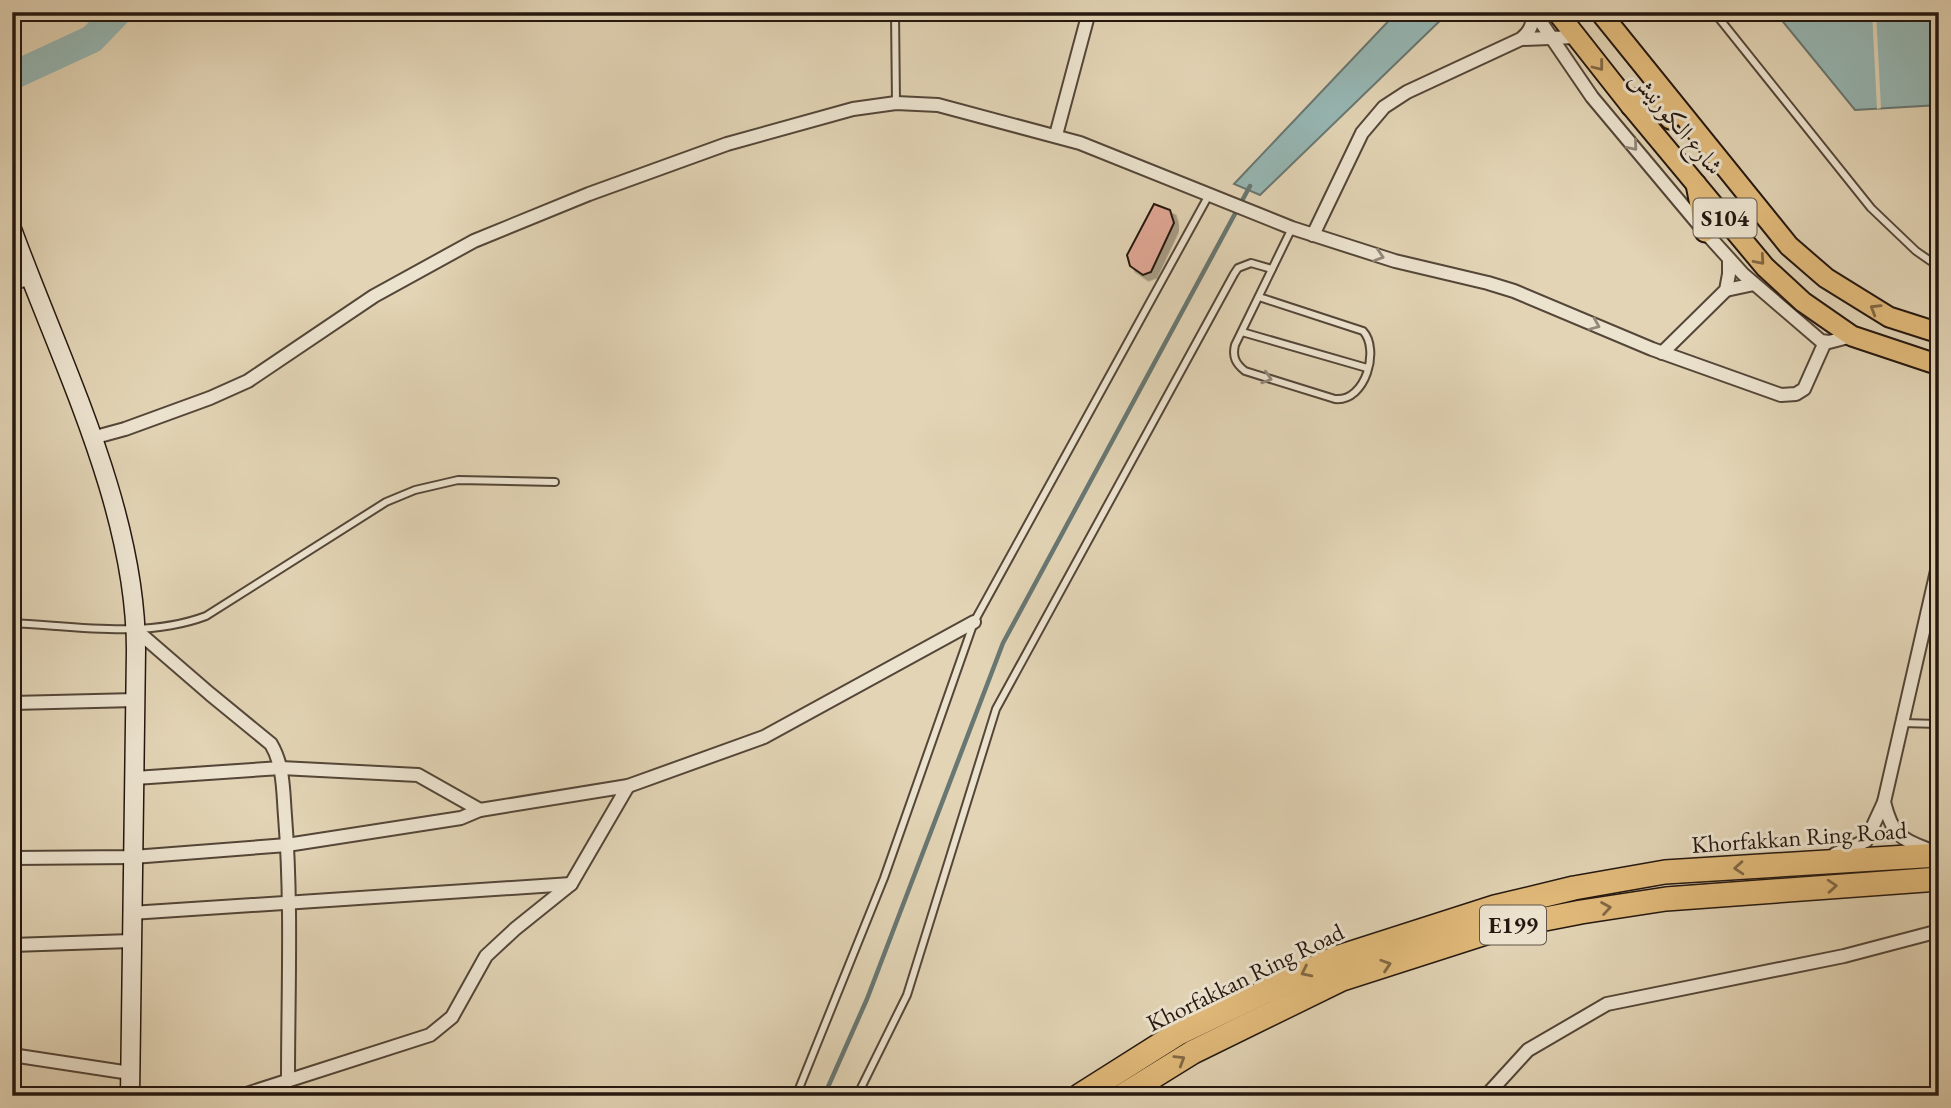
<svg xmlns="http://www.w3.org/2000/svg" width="1951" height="1108" font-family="'EB Garamond',Amiri,serif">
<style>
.water{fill:#96b7b4;stroke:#687772;stroke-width:2}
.pier{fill:#e2d4b5}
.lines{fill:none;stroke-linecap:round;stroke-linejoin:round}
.stream{stroke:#687772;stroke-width:4.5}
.river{stroke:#96b7b4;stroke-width:28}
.building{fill:#e1a795;stroke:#24170f;stroke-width:2;filter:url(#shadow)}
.lane-casing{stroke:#544638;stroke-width:10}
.street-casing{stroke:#544638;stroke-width:16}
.secondary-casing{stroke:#24170f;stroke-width:21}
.primary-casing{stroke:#24170f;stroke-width:23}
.highway-casing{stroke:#24170f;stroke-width:26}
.lane{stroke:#ece3cf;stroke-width:6}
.street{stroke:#ece3cf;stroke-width:12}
.secondary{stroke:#ece3cf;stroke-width:18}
.primary{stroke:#e1ba7a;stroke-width:19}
.highway{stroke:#e1ba7a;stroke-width:23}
.oneway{stroke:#826844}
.oneway2{stroke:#928779}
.labels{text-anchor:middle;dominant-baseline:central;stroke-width:6;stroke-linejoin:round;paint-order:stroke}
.shield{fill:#ece3cf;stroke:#605449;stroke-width:2}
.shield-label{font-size:23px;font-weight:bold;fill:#24170f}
.street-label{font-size:24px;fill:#24170f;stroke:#ece3cf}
</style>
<defs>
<filter id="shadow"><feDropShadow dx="5.5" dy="5.5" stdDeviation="0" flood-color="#0004"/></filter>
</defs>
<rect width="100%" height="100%" fill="#e2d4b5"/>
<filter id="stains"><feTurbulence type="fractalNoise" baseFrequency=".00286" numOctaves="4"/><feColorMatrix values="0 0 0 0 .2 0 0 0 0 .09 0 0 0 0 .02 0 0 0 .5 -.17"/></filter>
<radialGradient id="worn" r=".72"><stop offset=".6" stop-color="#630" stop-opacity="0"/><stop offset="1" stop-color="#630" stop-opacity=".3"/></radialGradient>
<g class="water">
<polygon points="1397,12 1449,12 1260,195 1234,184"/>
<polygon points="1775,12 1939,12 1939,105 1855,110"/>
</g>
<polygon class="pier" points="1872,12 1876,12 1881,108 1877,109"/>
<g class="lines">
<polyline class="stream" points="824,1096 867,999 1003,643 1250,186"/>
<polyline class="river" points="12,76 92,39 118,12"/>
</g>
<polygon class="building" points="1154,204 1170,210 1174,223 1151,272 1143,275 1130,266 1127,255"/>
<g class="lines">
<g class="lane-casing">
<g id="lane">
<polyline points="895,12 896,103"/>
<polyline points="1714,12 1871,208 1916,251 1939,267"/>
<path d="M 1259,297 L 1363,331 C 1380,349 1366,402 1335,399 L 1245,371 C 1236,364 1232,357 1235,345 L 1292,228"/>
<polyline points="1242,332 1367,368"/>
<path d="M 12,623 C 75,626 145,639 206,616 L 386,502 L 415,490 L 458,480 L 555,482"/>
<polyline points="1902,723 1939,724"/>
<polyline points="796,1096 884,878 974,622 1210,193"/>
<polyline points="857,1096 907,995 996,709 1234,274 1238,268 1251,263 1272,269"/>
</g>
</g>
<g class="street-casing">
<g id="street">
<polyline points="1534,12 1592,97 1705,232 1743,274 1821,341 1829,342 1852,336"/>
<polyline points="1522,39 1576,37"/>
<polyline points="1056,135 1089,12"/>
<path d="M 1313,235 L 1362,133 L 1384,107 L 1407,92 L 1521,39 C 1531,31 1532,25 1534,12"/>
<polyline points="12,284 30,278"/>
<polyline points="1726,290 1754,284"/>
<polyline points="1662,353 1726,290 1729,274 1729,259"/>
<polyline points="92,438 125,429 210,398 248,381 374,296 474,241 589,194 727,144 853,109 896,103 938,105 1080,143 1292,228 1395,261 1488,283 1514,291 1652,349 1781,395 1796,394 1804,389 1825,342"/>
<path d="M 136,630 L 210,694 L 271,744 C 284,766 283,791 285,816 C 292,904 288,992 288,1079"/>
<polyline points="12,703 136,700"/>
<polyline points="135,778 281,768 418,775 480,810"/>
<polyline points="628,786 764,737 974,622"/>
<polyline points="1884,802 1939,562"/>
<path d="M 1835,854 L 1866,841 L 1884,802 C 1893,837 1900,838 1932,851"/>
<polyline points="12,858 133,857 287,845 461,818 480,810 628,786 571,884 515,929 486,956 452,1017 430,1035 240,1096"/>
<polyline points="131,913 571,884"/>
<polyline points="12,945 131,941"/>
<polyline points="12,1055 130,1073"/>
<polyline points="1486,1096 1528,1050 1607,1004 1844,956 1939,931"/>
</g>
</g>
<g class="secondary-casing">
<path id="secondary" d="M 12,229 C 60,361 136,508 136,650 L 130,1096"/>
</g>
<g class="primary-casing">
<g id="primary">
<polyline points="1557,12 1631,106 1765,267 1803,302 1852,336 1939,365"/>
<polyline points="1600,12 1789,246 1826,278 1889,317 1939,333"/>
<polyline points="1631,106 1634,100 1646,96 1657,102 1670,119"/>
<polyline points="1696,184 1705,232"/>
</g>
</g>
<g class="highway-casing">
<g id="highway">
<polyline points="1079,1096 1177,1034 1333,959 1495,907 1574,888 1665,872 1939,855"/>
<polyline points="1122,1096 1193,1052 1342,979 1504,927 1581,912 1666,899 1939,879"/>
</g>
</g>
<use href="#lane" class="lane"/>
<use href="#street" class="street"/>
<use href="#secondary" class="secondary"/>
<use href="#primary" class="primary"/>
<use href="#highway" class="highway"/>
</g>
<defs><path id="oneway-chevron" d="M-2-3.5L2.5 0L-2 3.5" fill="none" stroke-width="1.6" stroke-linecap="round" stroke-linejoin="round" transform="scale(1.75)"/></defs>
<g class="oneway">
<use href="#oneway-chevron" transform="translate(1599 66) rotate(52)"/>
<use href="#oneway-chevron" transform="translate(1760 260) rotate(49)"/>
<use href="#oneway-chevron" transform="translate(1875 309) rotate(-149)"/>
<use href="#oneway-chevron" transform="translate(1739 868) rotate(176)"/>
<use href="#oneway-chevron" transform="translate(1832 886) rotate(-4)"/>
<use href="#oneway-chevron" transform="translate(1606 908) rotate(-9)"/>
<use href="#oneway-chevron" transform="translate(1386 965) rotate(-18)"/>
<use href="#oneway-chevron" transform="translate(1306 972) rotate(154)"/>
<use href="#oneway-chevron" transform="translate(1180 1060) rotate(-32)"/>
</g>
<g class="oneway2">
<use href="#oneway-chevron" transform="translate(1633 146) rotate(50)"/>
<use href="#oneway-chevron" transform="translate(1379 256) rotate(18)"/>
<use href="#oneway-chevron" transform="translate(1595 325) rotate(23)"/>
<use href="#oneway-chevron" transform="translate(1267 378) rotate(17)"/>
</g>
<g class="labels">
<g class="shield">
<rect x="1693.5" y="198.5" width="63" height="39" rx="5"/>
<rect x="1480" y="905.5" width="66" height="39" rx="5"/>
</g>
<g class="shield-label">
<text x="1725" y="218">S104</text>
<text x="1513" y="925">E199</text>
</g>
<g class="street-label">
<text transform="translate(1677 122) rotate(50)">شارع الكورنيش</text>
<text transform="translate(1799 837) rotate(-4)">Khorfakkan Ring Road</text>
<text transform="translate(1245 977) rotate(-26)">Khorfakkan Ring Road</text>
</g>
</g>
<rect width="1951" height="1108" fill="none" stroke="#e2d4b5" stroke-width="42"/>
<rect x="14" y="14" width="1923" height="1080" fill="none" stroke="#24170f" stroke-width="3.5"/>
<rect x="21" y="21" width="1909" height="1066" fill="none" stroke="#24170f" stroke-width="2"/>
<rect width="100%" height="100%" filter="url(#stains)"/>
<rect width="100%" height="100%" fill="url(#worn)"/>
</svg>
